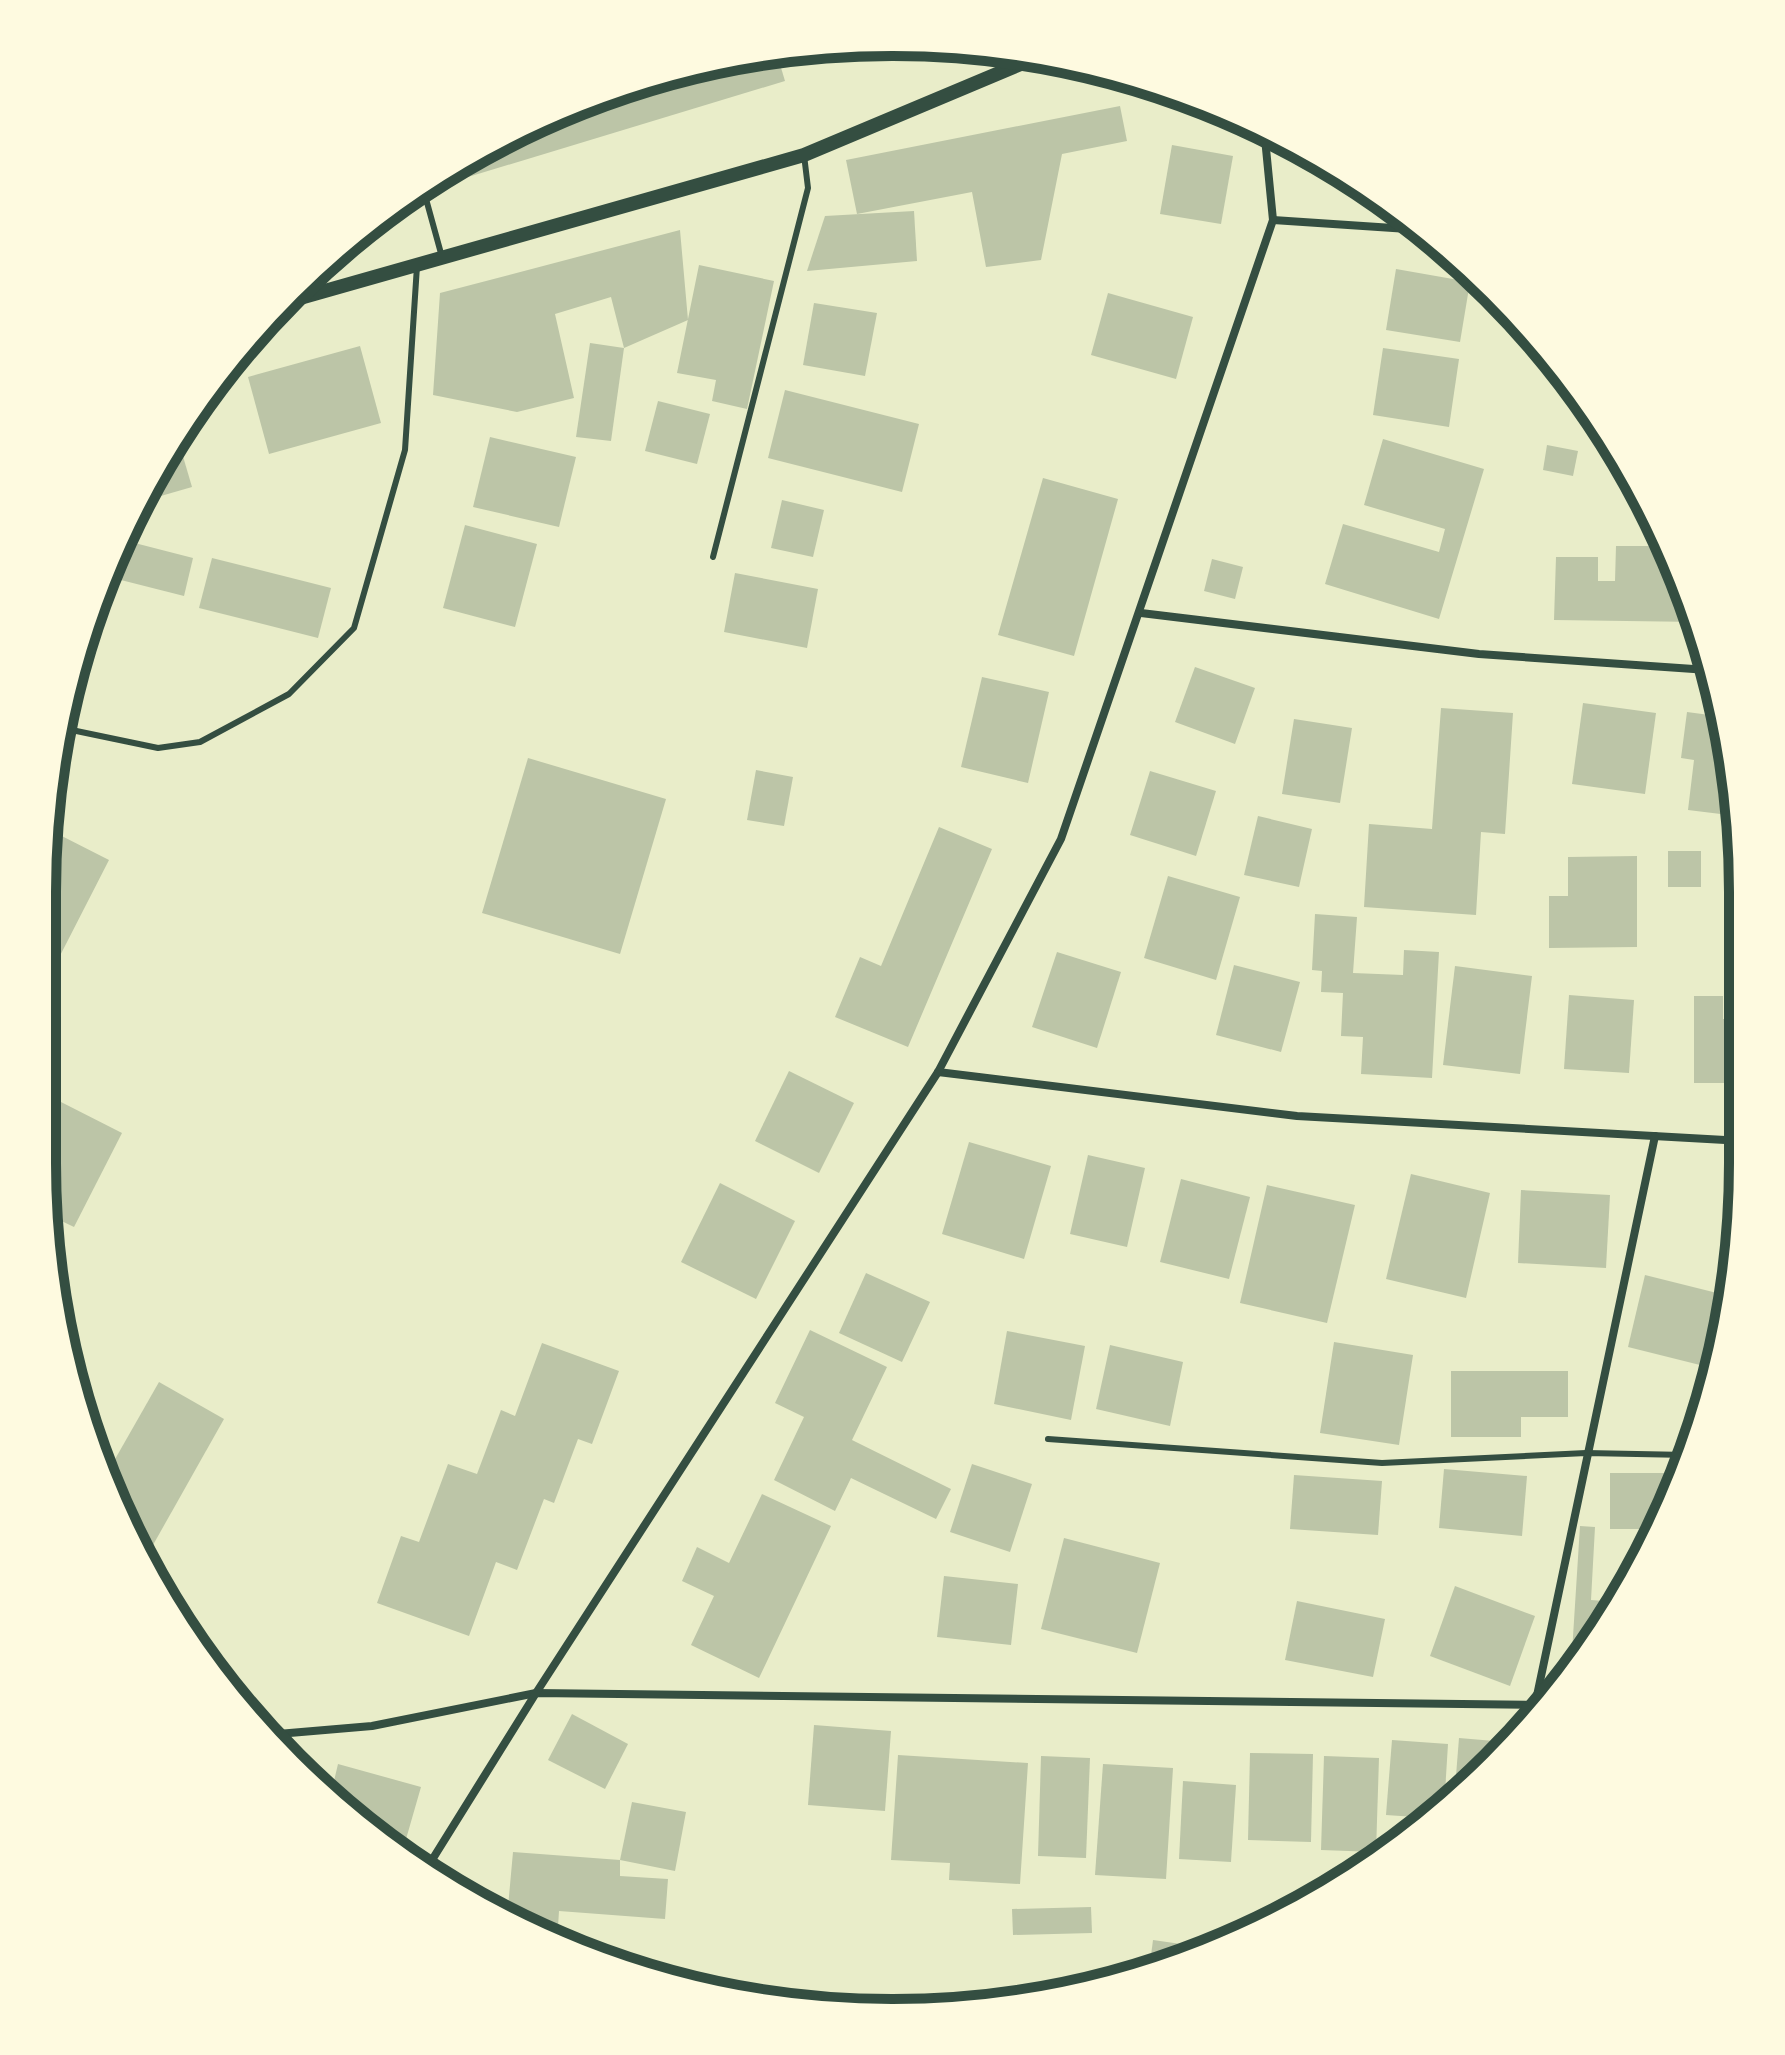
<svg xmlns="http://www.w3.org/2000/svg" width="1785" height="2055" font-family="'Open Sans',sans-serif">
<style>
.building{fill:#bcc5a7}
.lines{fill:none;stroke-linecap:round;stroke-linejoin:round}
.service{stroke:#344e41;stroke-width:6}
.minor{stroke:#344e41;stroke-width:8}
.tertiary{stroke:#344e41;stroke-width:14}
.rim{fill:none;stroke:#344e41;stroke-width:10}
</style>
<rect width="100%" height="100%" fill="#e9edc9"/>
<g class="building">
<polygon points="938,44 949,44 974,48 944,60"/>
<polygon points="776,51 785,81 468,177 463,159 468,156 620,87"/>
<polygon points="1120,106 1127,141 1062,154 1041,260 986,267 972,192 857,214 846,160"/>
<polygon points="1172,145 1233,156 1221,224 1160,214"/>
<polygon points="914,211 917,261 807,271 825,216"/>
<polygon points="680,230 688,320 624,348 611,297 555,314 574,398 517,412 433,395 440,293"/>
<polygon points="699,265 774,281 747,409 712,401 716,380 677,373"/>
<polygon points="1396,269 1470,282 1460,342 1386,330"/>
<polygon points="1108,293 1193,317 1176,379 1091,355"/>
<polygon points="814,303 877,313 865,376 803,365"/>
<polygon points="590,343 624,348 611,441 576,437"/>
<polygon points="360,346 381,423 269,454 248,377"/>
<polygon points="1383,348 1459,359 1449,427 1373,415"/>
<polygon points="785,390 919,424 902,492 768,458"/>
<polygon points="658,401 710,414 697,464 645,451"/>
<polygon points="177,436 192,487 140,502 156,468"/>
<polygon points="490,437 576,457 559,527 473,507"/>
<polygon points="1383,439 1484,469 1439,619 1325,584 1343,524 1439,552 1445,529 1364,505"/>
<polygon points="1547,445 1578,451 1573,476 1543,470"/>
<polygon points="1043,478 1118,499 1074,656 998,635"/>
<polygon points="782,500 824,510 813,557 771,548"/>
<polygon points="465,525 537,544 515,627 443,608"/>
<polygon points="123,540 193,558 184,596 113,578"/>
<polygon points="1616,546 1665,546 1699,622 1554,620 1556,557 1598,557 1598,581 1615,581"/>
<polygon points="212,558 331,588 318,638 199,608"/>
<polygon points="1212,559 1243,567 1235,599 1204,591"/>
<polygon points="735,573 818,589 807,648 724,632"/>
<polygon points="1195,667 1255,688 1235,744 1175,722"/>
<polygon points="982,677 1049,692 1028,783 961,767"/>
<polygon points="1583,703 1656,713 1645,794 1572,784"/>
<polygon points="1441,708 1513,713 1505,834 1481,832 1476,915 1364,907 1369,824 1432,829"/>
<polygon points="1687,712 1717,716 1737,816 1688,810 1694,760 1681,758"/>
<polygon points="1294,719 1352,728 1340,803 1282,794"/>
<polygon points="528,758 666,799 620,954 482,913"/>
<polygon points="756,770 793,777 784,826 747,820"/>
<polygon points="1150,771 1216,791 1196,856 1130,835"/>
<polygon points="1258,816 1312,829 1299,887 1244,875"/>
<polygon points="939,827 992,849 908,1047 835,1017 860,957 881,966"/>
<polygon points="48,829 109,860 45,985 47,927"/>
<rect x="1668" y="851" width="33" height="36"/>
<polygon points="1637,856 1637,947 1549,948 1549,896 1568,896 1568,857"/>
<polygon points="1168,876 1240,897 1216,980 1144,958"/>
<polygon points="1315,914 1357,917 1353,973 1403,975 1404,950 1439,952 1432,1078 1361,1074 1363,1037 1341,1036 1343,993 1321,992 1322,971 1312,970"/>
<polygon points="1057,952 1121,972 1097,1048 1032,1027"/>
<polygon points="1234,965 1300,982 1281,1052 1216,1035"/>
<polygon points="1455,966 1532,976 1520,1074 1443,1065"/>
<polygon points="1569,995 1634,1000 1629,1073 1564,1069"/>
<polygon points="1694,996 1723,996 1723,1019 1742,1019 1743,1083 1694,1083"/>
<polygon points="789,1071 854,1103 819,1173 755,1141"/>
<polygon points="61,1102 122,1133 74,1227 49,1215 42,1163 42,1139"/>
<polygon points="969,1142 1051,1166 1024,1259 942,1234"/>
<polygon points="1088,1155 1145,1168 1127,1247 1070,1234"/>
<polygon points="1411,1174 1490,1193 1466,1298 1386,1279"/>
<polygon points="1181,1179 1250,1197 1229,1279 1160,1262"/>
<polygon points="720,1183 795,1221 756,1299 681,1262"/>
<polygon points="1267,1185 1355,1205 1327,1323 1240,1303"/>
<polygon points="1521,1190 1610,1195 1606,1268 1518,1263"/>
<polygon points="866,1273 930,1302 902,1362 839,1333"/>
<polygon points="1645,1275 1721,1294 1704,1366 1628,1347"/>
<polygon points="810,1330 887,1367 852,1440 951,1489 936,1519 851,1478 835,1511 774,1480 804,1417 775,1403"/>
<polygon points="1007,1331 1085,1346 1071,1420 994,1404"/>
<polygon points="1334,1342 1413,1355 1399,1445 1320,1433"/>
<polygon points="542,1343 619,1371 592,1444 578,1439 554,1503 544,1499 517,1570 496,1562 469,1636 377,1603 401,1536 419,1542 448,1464 477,1474 501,1410 515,1416"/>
<polygon points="1110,1345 1183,1362 1170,1426 1096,1409"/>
<polygon points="1451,1371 1568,1371 1568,1417 1521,1417 1521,1437 1451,1437"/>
<polygon points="159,1382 224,1419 144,1561 130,1539 106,1475"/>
<polygon points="972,1464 1032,1484 1010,1552 950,1532"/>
<polygon points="1444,1469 1527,1476 1522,1536 1439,1528"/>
<polygon points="1610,1473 1683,1473 1656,1529 1610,1529"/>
<polygon points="1294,1475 1382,1481 1378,1535 1290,1529"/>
<polygon points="762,1494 831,1526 759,1678 691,1645 714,1596 682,1581 697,1547 729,1563"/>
<polygon points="1580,1526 1595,1527 1591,1600 1617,1602 1599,1635 1571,1668"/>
<polygon points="1064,1538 1160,1563 1137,1653 1041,1629"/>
<polygon points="944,1576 1018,1584 1011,1645 937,1637"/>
<polygon points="1455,1586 1535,1616 1510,1686 1430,1656"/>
<polygon points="1297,1601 1385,1619 1373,1677 1285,1660"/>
<polygon points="572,1714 628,1744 605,1789 548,1760"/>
<polygon points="814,1725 891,1731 885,1811 808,1805"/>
<polygon points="1459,1738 1506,1742 1454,1801"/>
<polygon points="1392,1740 1448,1744 1444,1809 1430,1818 1386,1815"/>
<polygon points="1250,1753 1313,1754 1311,1842 1248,1840"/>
<polygon points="898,1755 1028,1763 1020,1884 949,1880 950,1863 891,1860"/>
<polygon points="1041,1756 1090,1758 1086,1858 1038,1856"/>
<polygon points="1324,1756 1379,1758 1376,1852 1321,1850"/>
<polygon points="338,1764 421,1787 402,1853 375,1838 306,1773 334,1781"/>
<polygon points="1103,1764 1173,1768 1166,1879 1095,1875"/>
<polygon points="1183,1781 1236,1785 1231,1862 1179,1859"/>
<polygon points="632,1802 686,1812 675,1871 620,1860"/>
<polygon points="513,1852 620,1860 620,1876 668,1879 665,1919 559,1911 557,1942 493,1906 508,1907"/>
<polygon points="1091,1907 1092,1933 1013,1935 1012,1909"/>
<polygon points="1153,1940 1209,1948 1165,1968 1149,1971"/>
</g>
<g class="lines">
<g class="service">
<polyline points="423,188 442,257"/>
<polyline points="713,557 808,188 804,155"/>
<polyline points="62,728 158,748 200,742 289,694 354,628 405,450 417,266"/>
<polyline points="1048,1439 1382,1463 1586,1453 1688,1455"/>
</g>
<g class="minor">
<polyline points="1273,220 1423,230"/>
<polyline points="1141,613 1479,654 1708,670"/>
<polyline points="938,1072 1297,1116 1743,1141"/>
<polyline points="1535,1705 1655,1136"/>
<polyline points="266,1735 372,1726 536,1693 1538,1705"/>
<polyline points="427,1868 536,1693 938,1072 1061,839 1273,220 1264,128"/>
</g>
<polyline class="tertiary" points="286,302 804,155 1035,58"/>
</g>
<path d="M0 0H1785V2055H0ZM892 56H893A836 836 0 0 1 1729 892V1163A836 836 0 0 1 893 1999H892A836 836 0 0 1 56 1163V892A836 836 0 0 1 892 56Z" fill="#fefae0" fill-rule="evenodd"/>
<path class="rim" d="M892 56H893A836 836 0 0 1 1729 892V1163A836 836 0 0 1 893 1999H892A836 836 0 0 1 56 1163V892A836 836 0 0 1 892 56Z"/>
</svg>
